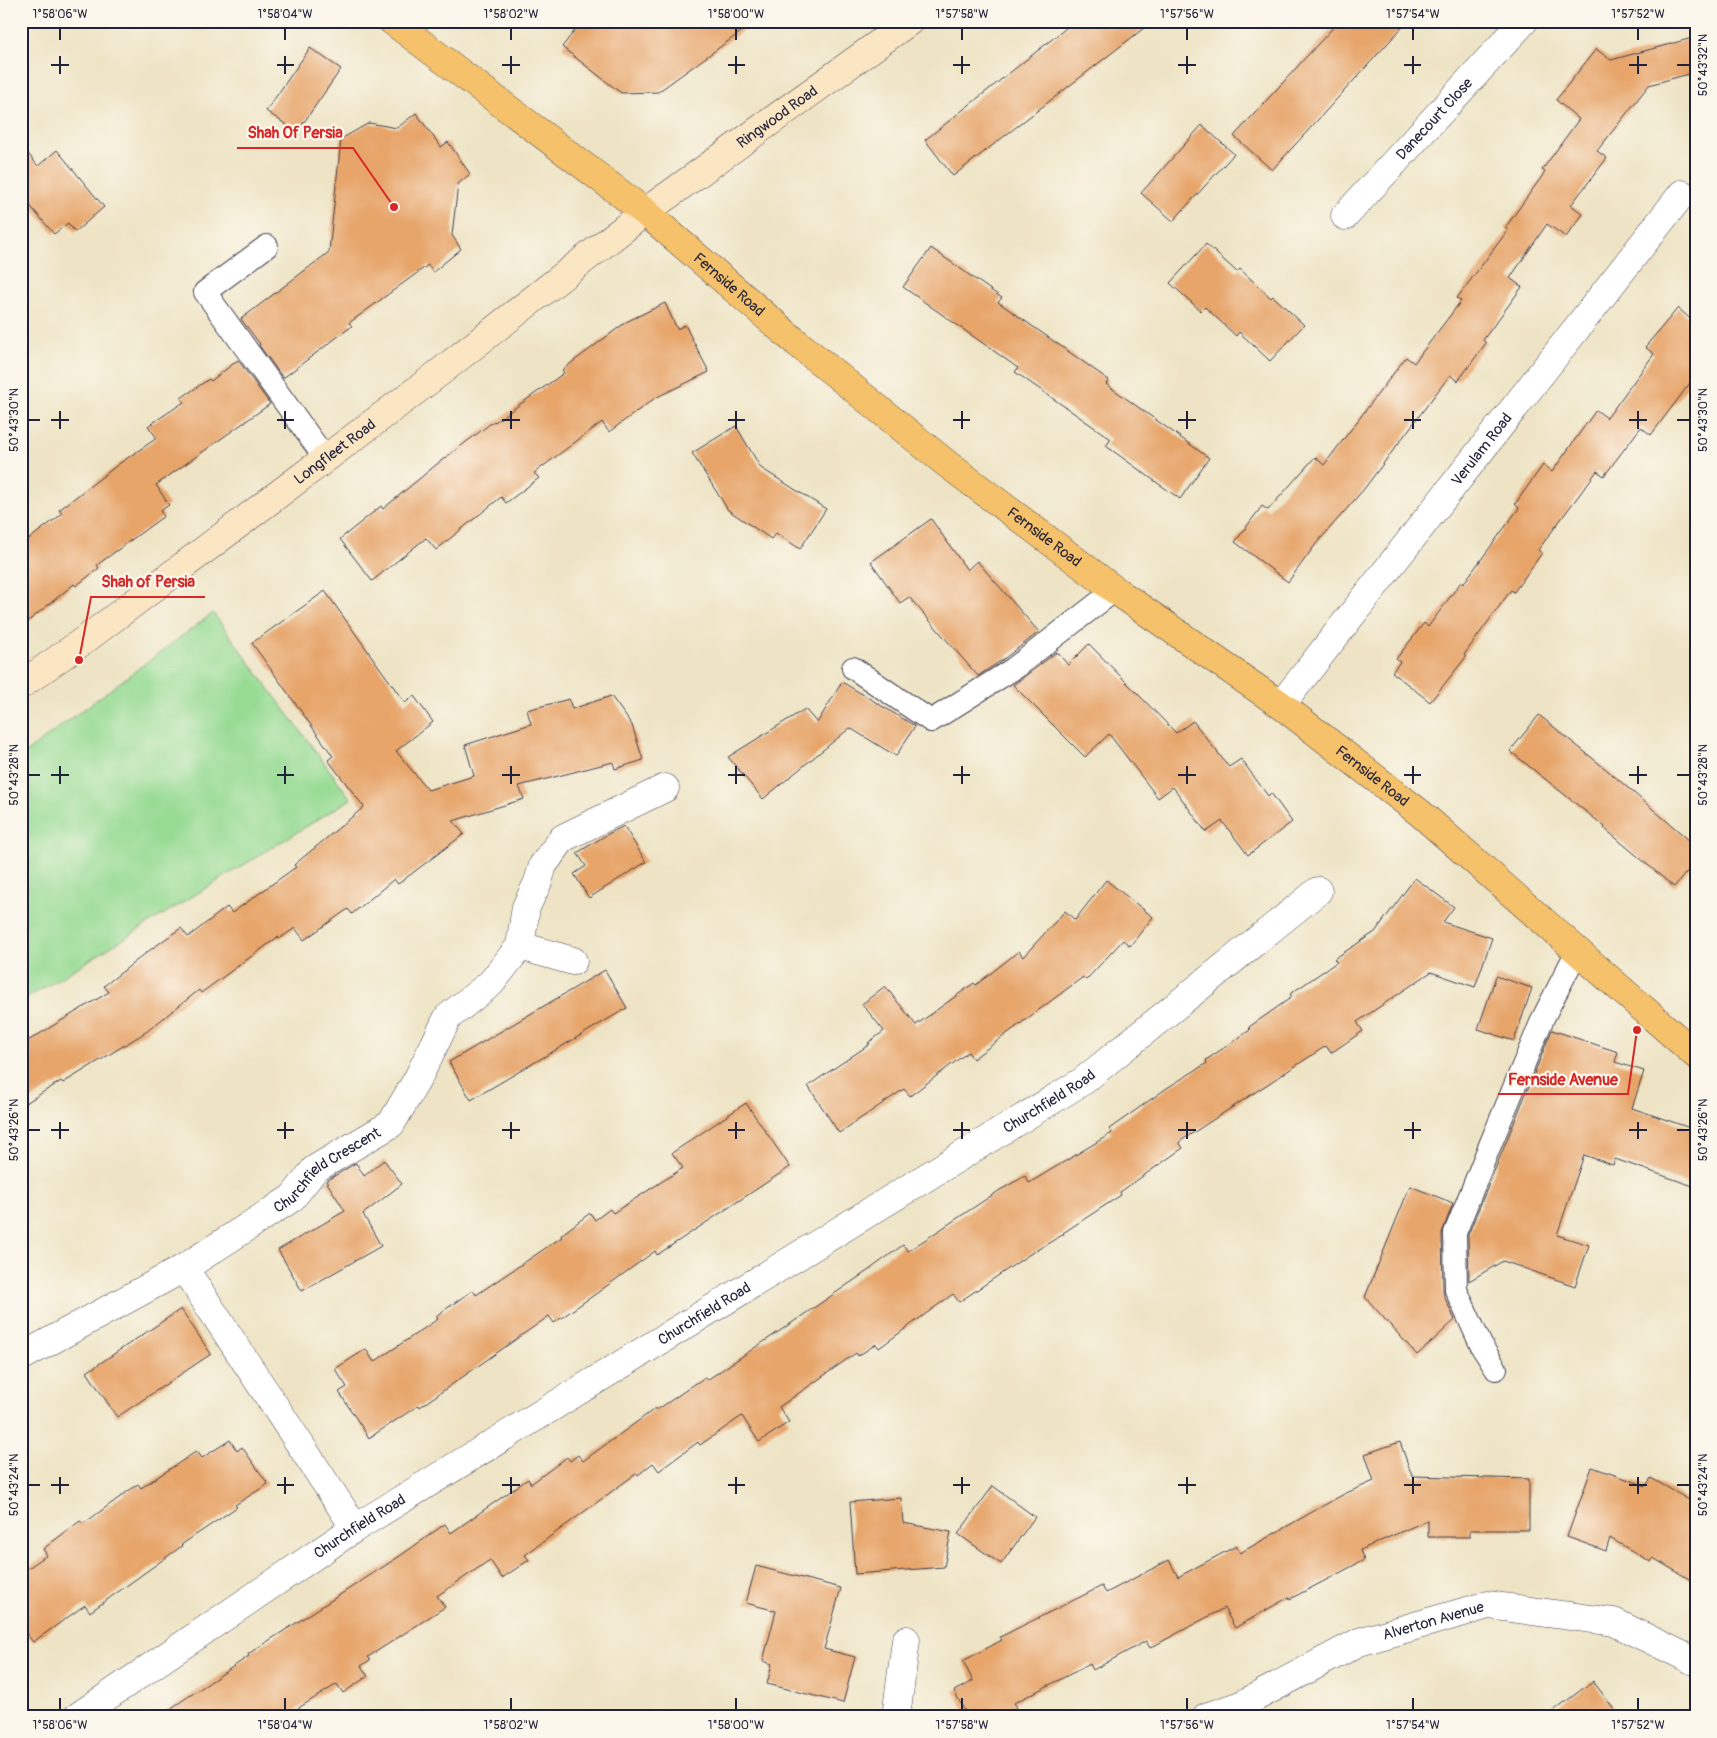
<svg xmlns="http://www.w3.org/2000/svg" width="1717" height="1738" font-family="Pangolin,sans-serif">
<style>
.green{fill:#98dc94;stroke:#5d7f68}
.building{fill:#e7a56b}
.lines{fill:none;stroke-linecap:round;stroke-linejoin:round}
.lane-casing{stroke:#413f50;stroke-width:24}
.street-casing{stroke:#413f50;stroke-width:29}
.secondary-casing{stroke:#413f50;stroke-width:29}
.highway-casing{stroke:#413f50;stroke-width:29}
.lane{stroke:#fff;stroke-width:22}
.street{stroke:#fff;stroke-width:28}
.secondary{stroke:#fbe6c4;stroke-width:28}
.highway{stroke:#f5c16b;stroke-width:28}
.ticks{fill:none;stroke:#22223b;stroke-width:2}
.labels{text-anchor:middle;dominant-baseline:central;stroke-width:4.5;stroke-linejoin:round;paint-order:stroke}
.street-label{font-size:15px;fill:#22223b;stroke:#fbf7ec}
.leader{fill:none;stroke:#d62828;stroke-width:2}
.callout-dot{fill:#d62828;stroke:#fbf7ec;stroke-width:2}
.callout-label{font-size:16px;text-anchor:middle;font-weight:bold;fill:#d62828;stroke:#fbf7ec;stroke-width:4.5;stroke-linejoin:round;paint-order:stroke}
.neatline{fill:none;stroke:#22223b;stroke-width:2}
.ticks-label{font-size:12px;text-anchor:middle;fill:#22223b}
</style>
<rect width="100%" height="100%" fill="#fbf7ec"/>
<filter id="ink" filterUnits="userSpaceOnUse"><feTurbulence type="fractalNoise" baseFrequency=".02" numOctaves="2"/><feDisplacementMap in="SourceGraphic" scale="10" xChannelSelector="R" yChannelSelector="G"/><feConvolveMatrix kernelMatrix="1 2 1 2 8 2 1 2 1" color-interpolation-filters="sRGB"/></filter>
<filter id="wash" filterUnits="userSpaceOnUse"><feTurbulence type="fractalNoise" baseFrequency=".0096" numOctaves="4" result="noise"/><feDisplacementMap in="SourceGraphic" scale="20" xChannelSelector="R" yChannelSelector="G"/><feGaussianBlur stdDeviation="1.12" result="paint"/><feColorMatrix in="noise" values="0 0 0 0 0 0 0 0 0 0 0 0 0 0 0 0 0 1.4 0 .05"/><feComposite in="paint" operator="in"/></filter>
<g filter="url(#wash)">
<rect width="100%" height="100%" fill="#eee4c5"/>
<polygon class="green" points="213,613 351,799 21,1002 21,756"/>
<g id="blocks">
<g class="building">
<polygon points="582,21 756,21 658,92 621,93 562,47"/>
<polygon points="1075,21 1153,21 953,176 925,140"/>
<polygon points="1339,21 1408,21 1272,170 1234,136"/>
<polygon points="1696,37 1696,72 1649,85 1597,151 1607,158 1571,205 1583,214 1566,237 1547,224 1510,278 1522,287 1483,340 1486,343 1458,381 1450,375 1364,489 1316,544 1288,582 1235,542 1262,506 1268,510 1315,457 1324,465 1406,357 1414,363 1461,301 1457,298 1508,230 1505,228 1545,172 1542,170 1579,119 1556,100 1596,49 1611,60"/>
<polygon points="310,48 341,69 297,132 266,111"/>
<polygon points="416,113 441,147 448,142 470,174 458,184 452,235 461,249 433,272 428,265 349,323 352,326 283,378 259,345 260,344 241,319 329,252 341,139 369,123 397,128"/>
<polygon points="1202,125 1234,154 1173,221 1141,193"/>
<polygon points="21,145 38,166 57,150 104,207 75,232 68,223 54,234 21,195"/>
<polygon points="1206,244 1237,272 1240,269 1271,298 1273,296 1304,325 1270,361 1239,332 1236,336 1205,307 1201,311 1170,283"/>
<polygon points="931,248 1002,298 998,302 1109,380 1106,384 1209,458 1180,499 1106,446 1111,439 1015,372 1018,368 903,287"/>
<polygon points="665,303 677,329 685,325 709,372 655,398 609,432 602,422 534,473 539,478 506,503 501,497 436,550 426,538 372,581 340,539 381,506 383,509 437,464 494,421 495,422 564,373 562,370 626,322"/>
<polygon points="1678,308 1696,324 1696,375 1651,435 1641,427 1604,476 1597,471 1538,550 1542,553 1514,592 1511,590 1464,655 1466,657 1430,702 1392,672 1400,662 1396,659 1424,623 1428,627 1461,582 1463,584 1519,508 1515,504 1543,465 1552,472 1596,410 1607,418 1654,354 1645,347"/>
<polygon points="238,360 270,404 156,485 169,505 160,511 164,516 97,565 99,568 76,586 74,584 21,627 21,545 62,514 59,510 120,463 157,438 148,426 184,402 181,398 209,379 211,381"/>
<polygon points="736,426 761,468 826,509 800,549 776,533 771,539 728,510 692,453"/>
<polygon points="931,519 967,570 977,561 1039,632 1005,658 978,676 909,597 900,603 871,562"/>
<polygon points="325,591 405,703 414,696 433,722 396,751 428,790 474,776 465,745 531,724 527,710 569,699 572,709 611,696 632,725 643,760 615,769 613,762 519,786 524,799 453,821 464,834 398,884 394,879 352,914 348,909 304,940 295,928 279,939 278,937 201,993 199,990 146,1032 63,1083 61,1081 21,1106 21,1045 109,992 104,986 150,950 181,928 188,937 227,907 232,913 296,867 294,865 364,807 328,760 333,756 252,643"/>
<polygon points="1089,644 1176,733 1193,721 1229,767 1241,759 1268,796 1271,793 1292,822 1248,855 1222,821 1206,832 1173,787 1158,798 1109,734 1085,757 1013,685 1057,652 1068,665"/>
<polygon points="842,682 915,726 896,756 850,728 763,799 728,757 805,709 817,723"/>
<polygon points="1539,715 1607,770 1696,846 1696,861 1674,887 1604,828 1605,827 1510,751"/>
<polygon points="624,826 646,862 589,898 574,874 586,866 577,853 608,834"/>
<polygon points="1415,878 1454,907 1443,922 1492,938 1475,987 1431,972 1357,1022 1363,1031 1331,1053 1326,1046 1179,1142 1183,1148 1120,1192 1121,1195 1063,1233 1064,1234 1030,1254 959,1302 953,1294 879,1348 876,1344 858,1356 856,1353 779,1407 789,1422 759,1442 742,1416 700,1445 698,1442 659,1471 653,1463 638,1475 637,1473 525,1555 529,1560 502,1578 490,1560 437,1596 445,1607 368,1657 370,1660 361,1666 368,1676 343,1693 337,1684 284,1717 158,1717 249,1656 248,1654 400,1556 445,1524 451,1533 528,1479 531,1484 567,1457 570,1461 578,1455 583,1461 656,1408 657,1410 705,1377 707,1380 793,1322 869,1270 903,1245 908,1251 1000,1190 1025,1176 1029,1183 1112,1133 1109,1129 1167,1088 1207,1063 1206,1060 1250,1030 1249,1027 1292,997 1290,994 1337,962 1334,959 1375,932"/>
<polygon points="1106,880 1153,917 1130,946 1123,940 1086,980 1083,977 973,1059 968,1052 910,1096 904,1089 839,1133 808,1086 870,1044 868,1043 884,1031 862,1004 885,986 916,1025 974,983 976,985 1019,951 1023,957 1065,911 1075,920"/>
<polygon points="605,970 627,1008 471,1100 449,1062"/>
<polygon points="1496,976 1532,988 1514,1041 1478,1029"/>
<polygon points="1552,1030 1618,1052 1615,1062 1644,1071 1632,1108 1696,1130 1696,1187 1615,1159 1613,1165 1584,1155 1557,1235 1589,1245 1575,1286 1503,1261 1469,1281 1468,1235"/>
<polygon points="746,1103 790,1167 657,1255 655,1251 597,1293 554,1323 549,1316 420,1407 419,1405 369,1438 339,1392 347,1387 335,1369 366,1349 374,1362 438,1319 436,1316 473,1290 476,1295 562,1237 561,1235 590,1213 595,1220 610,1209 613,1213 683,1168 672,1153"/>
<polygon points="384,1160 402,1184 363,1214 381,1246 302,1291 278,1250 345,1211 326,1181 356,1163 364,1176"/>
<polygon points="1410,1186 1453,1203 1442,1233 1443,1290 1444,1296 1455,1320 1417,1355 1365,1297"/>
<polygon points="181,1309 211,1354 117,1417 87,1372"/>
<polygon points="230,1440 237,1451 242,1447 268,1484 235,1505 237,1507 181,1545 182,1546 90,1612 85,1605 33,1642 21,1627 21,1573 47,1555 43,1549 80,1521 83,1524 138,1484 141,1488 197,1451 202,1458"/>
<polygon points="1400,1442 1412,1476 1529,1479 1529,1530 1470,1530 1470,1537 1428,1537 1428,1520 1360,1550 1364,1560 1290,1599 1289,1597 1235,1628 1224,1608 1150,1648 1146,1641 1093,1670 1090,1664 1014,1703 1017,1707 1000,1717 968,1717 954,1691 973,1681 963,1661 1002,1640 1000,1637 1102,1586 1106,1593 1169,1560 1178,1577 1236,1546 1240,1553 1344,1494 1374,1481 1365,1454"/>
<polygon points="1592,1467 1646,1486 1651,1478 1696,1504 1696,1583 1653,1558 1651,1562 1610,1538 1606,1551 1567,1537"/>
<polygon points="993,1486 1035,1517 1001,1564 958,1534"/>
<polygon points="901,1498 903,1523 951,1532 944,1567 855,1574 850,1502"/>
<polygon points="756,1566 841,1588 824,1649 855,1657 843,1703 767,1684 772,1664 763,1661 776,1611 746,1603"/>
<polygon points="1593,1681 1620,1717 1545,1717"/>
</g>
</g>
</g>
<g filter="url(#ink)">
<use href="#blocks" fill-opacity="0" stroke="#413f50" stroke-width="1"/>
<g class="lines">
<g class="lane-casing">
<g id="lane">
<polyline points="267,246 205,292 325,458"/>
<polyline points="853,668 931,721 1013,669 1115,590"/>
<polyline points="1496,1369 1482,1347 1456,1290 1455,1233 1488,1150 1543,1018 1577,951"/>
</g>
</g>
<g class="street-casing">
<g id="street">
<path id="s1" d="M 1345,216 L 1524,21"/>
<path id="s2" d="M 1281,705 L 1682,194"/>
<polyline points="520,946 573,961"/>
<polyline points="184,1268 355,1528"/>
<path id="s3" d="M 21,1357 L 184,1268 L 292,1198 L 315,1169 L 391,1124 L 418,1078 L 448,1017 L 491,983 L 520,946 L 526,907 L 538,882 L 543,865 L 563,838 L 665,788"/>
<path id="s4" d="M 77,1717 L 355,1528 L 1083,1081 L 1318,891"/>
<polyline points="896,1717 906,1640"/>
<path id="s5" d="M 1206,1717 L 1241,1705 L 1359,1642 L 1488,1605 L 1614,1622 L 1696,1662"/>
</g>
</g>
<g class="secondary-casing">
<g id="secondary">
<path id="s6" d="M 21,685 L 86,639 L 426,383 L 645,212 L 910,21"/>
</g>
</g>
<g class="highway-casing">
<g id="highway">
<path id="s7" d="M 392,21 L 645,212 L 797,343 L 947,464 L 1115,590 L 1281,705 L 1420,813 L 1696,1055"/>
</g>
</g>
<use href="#lane" class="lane"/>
<use href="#street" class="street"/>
<use href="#secondary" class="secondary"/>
<use href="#highway" class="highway"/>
</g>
</g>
<path class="ticks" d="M 60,28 L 60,40M 285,28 L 285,40M 511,28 L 511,40M 736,28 L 736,40M 962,28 L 962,40M 1187,28 L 1187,40M 1413,28 L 1413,40M 1638,28 L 1638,40M 60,56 L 60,74M 285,56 L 285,74M 511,56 L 511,74M 736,56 L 736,74M 962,56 L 962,74M 1187,56 L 1187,74M 1413,56 L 1413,74M 1638,56 L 1638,74M 51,65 L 69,65M 277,65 L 294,65M 502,65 L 520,65M 728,65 L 745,65M 953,65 L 970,65M 1178,65 L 1196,65M 1404,65 L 1421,65M 1629,65 L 1647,65M 1677,65 L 1690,65M 60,411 L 60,429M 285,411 L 285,429M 511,411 L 511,429M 736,411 L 736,429M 962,411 L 962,429M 1187,411 L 1187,429M 1413,411 L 1413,429M 1638,411 L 1638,429M 28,420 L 40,420M 51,420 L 69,420M 277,420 L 294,420M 502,420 L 520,420M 728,420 L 745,420M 953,420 L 970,420M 1178,420 L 1196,420M 1404,420 L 1421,420M 1629,420 L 1647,420M 1677,420 L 1690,420M 60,766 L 60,784M 285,766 L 285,784M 511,766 L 511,784M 736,766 L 736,784M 962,766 L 962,784M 1187,766 L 1187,784M 1413,766 L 1413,784M 1638,766 L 1638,784M 28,775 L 40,775M 51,775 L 69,775M 277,775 L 294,775M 502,775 L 520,775M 728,775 L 745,775M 953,775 L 970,775M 1178,775 L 1196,775M 1404,775 L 1421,775M 1629,775 L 1647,775M 1677,775 L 1690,775M 60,1122 L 60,1139M 285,1122 L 285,1139M 511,1122 L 511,1139M 736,1122 L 736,1139M 962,1122 L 962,1139M 1187,1122 L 1187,1139M 1413,1122 L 1413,1139M 1638,1122 L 1638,1139M 28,1130 L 40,1130M 51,1130 L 69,1130M 277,1130 L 294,1130M 502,1130 L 520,1130M 728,1130 L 745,1130M 953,1130 L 970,1130M 1178,1130 L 1196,1130M 1404,1130 L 1421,1130M 1629,1130 L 1647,1130M 1677,1130 L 1690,1130M 60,1477 L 60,1494M 285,1477 L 285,1494M 511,1477 L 511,1494M 736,1477 L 736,1494M 962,1477 L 962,1494M 1187,1477 L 1187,1494M 1413,1477 L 1413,1494M 1638,1477 L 1638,1494M 28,1485 L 40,1485M 51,1485 L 69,1485M 277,1485 L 294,1485M 502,1485 L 520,1485M 728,1485 L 745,1485M 953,1485 L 970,1485M 1178,1485 L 1196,1485M 1404,1485 L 1421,1485M 1629,1485 L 1647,1485M 1677,1485 L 1690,1485M 60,1698 L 60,1710M 285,1698 L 285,1710M 511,1698 L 511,1710M 736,1698 L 736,1710M 962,1698 L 962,1710M 1187,1698 L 1187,1710M 1413,1698 L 1413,1710M 1638,1698 L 1638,1710"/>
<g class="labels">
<g class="street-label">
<text stroke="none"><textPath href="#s6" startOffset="946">Ringwood Road</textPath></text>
<text stroke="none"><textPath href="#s1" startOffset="132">Danecourt Close</textPath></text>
<text stroke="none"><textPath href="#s7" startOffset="428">Fernside Road</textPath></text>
<text stroke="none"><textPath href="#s2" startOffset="325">Verulam Road</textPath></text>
<text stroke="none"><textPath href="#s6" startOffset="391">Longfleet Road</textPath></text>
<text stroke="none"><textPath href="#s7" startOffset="832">Fernside Road</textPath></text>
<text stroke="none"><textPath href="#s7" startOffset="1238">Fernside Road</textPath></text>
<text stroke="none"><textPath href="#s4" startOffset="1151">Churchfield Road</textPath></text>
<text stroke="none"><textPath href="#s3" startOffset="360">Churchfield Crescent</textPath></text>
<text stroke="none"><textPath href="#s4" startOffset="746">Churchfield Road</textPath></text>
<text stroke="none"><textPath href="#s4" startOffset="341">Churchfield Road</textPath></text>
<text stroke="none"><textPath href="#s5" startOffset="248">Alverton Avenue</textPath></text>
</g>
</g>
<path class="leader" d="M394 207L353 148H237M79 660L91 597H205M1637 1030L1628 1094H1498"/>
<g class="callout-dot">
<circle cx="394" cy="207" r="5"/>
<circle cx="79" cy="660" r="5"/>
<circle cx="1637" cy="1030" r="5"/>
</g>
<g class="callout-label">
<text x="295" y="138">Shah Of Persia</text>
<text x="148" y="587">Shah of Persia</text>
<text x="1563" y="1085">Fernside Avenue</text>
</g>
<rect width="1717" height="1738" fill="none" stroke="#fbf7ec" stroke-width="55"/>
<rect x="28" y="28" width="1662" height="1682" class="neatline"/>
<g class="ticks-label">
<text x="60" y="18">1°58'06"W</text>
<text x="285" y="18">1°58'04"W</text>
<text x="511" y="18">1°58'02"W</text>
<text x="736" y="18">1°58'00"W</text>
<text x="962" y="18">1°57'58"W</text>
<text x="1187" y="18">1°57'56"W</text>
<text x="1413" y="18">1°57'54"W</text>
<text x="1638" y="18">1°57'52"W</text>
<text transform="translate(1703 65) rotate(-90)" y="4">50°43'32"N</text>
<text transform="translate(14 420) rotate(-90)" y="4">50°43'30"N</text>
<text transform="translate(1703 420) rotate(-90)" y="4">50°43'30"N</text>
<text transform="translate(14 775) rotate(-90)" y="4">50°43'28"N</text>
<text transform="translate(1703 775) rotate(-90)" y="4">50°43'28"N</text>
<text transform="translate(14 1130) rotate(-90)" y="4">50°43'26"N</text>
<text transform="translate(1703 1130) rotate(-90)" y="4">50°43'26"N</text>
<text transform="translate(14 1485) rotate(-90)" y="4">50°43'24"N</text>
<text transform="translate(1703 1485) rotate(-90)" y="4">50°43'24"N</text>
<text x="60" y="1729">1°58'06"W</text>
<text x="285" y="1729">1°58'04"W</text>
<text x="511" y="1729">1°58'02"W</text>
<text x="736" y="1729">1°58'00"W</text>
<text x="962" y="1729">1°57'58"W</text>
<text x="1187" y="1729">1°57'56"W</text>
<text x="1413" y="1729">1°57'54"W</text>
<text x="1638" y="1729">1°57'52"W</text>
</g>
</svg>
